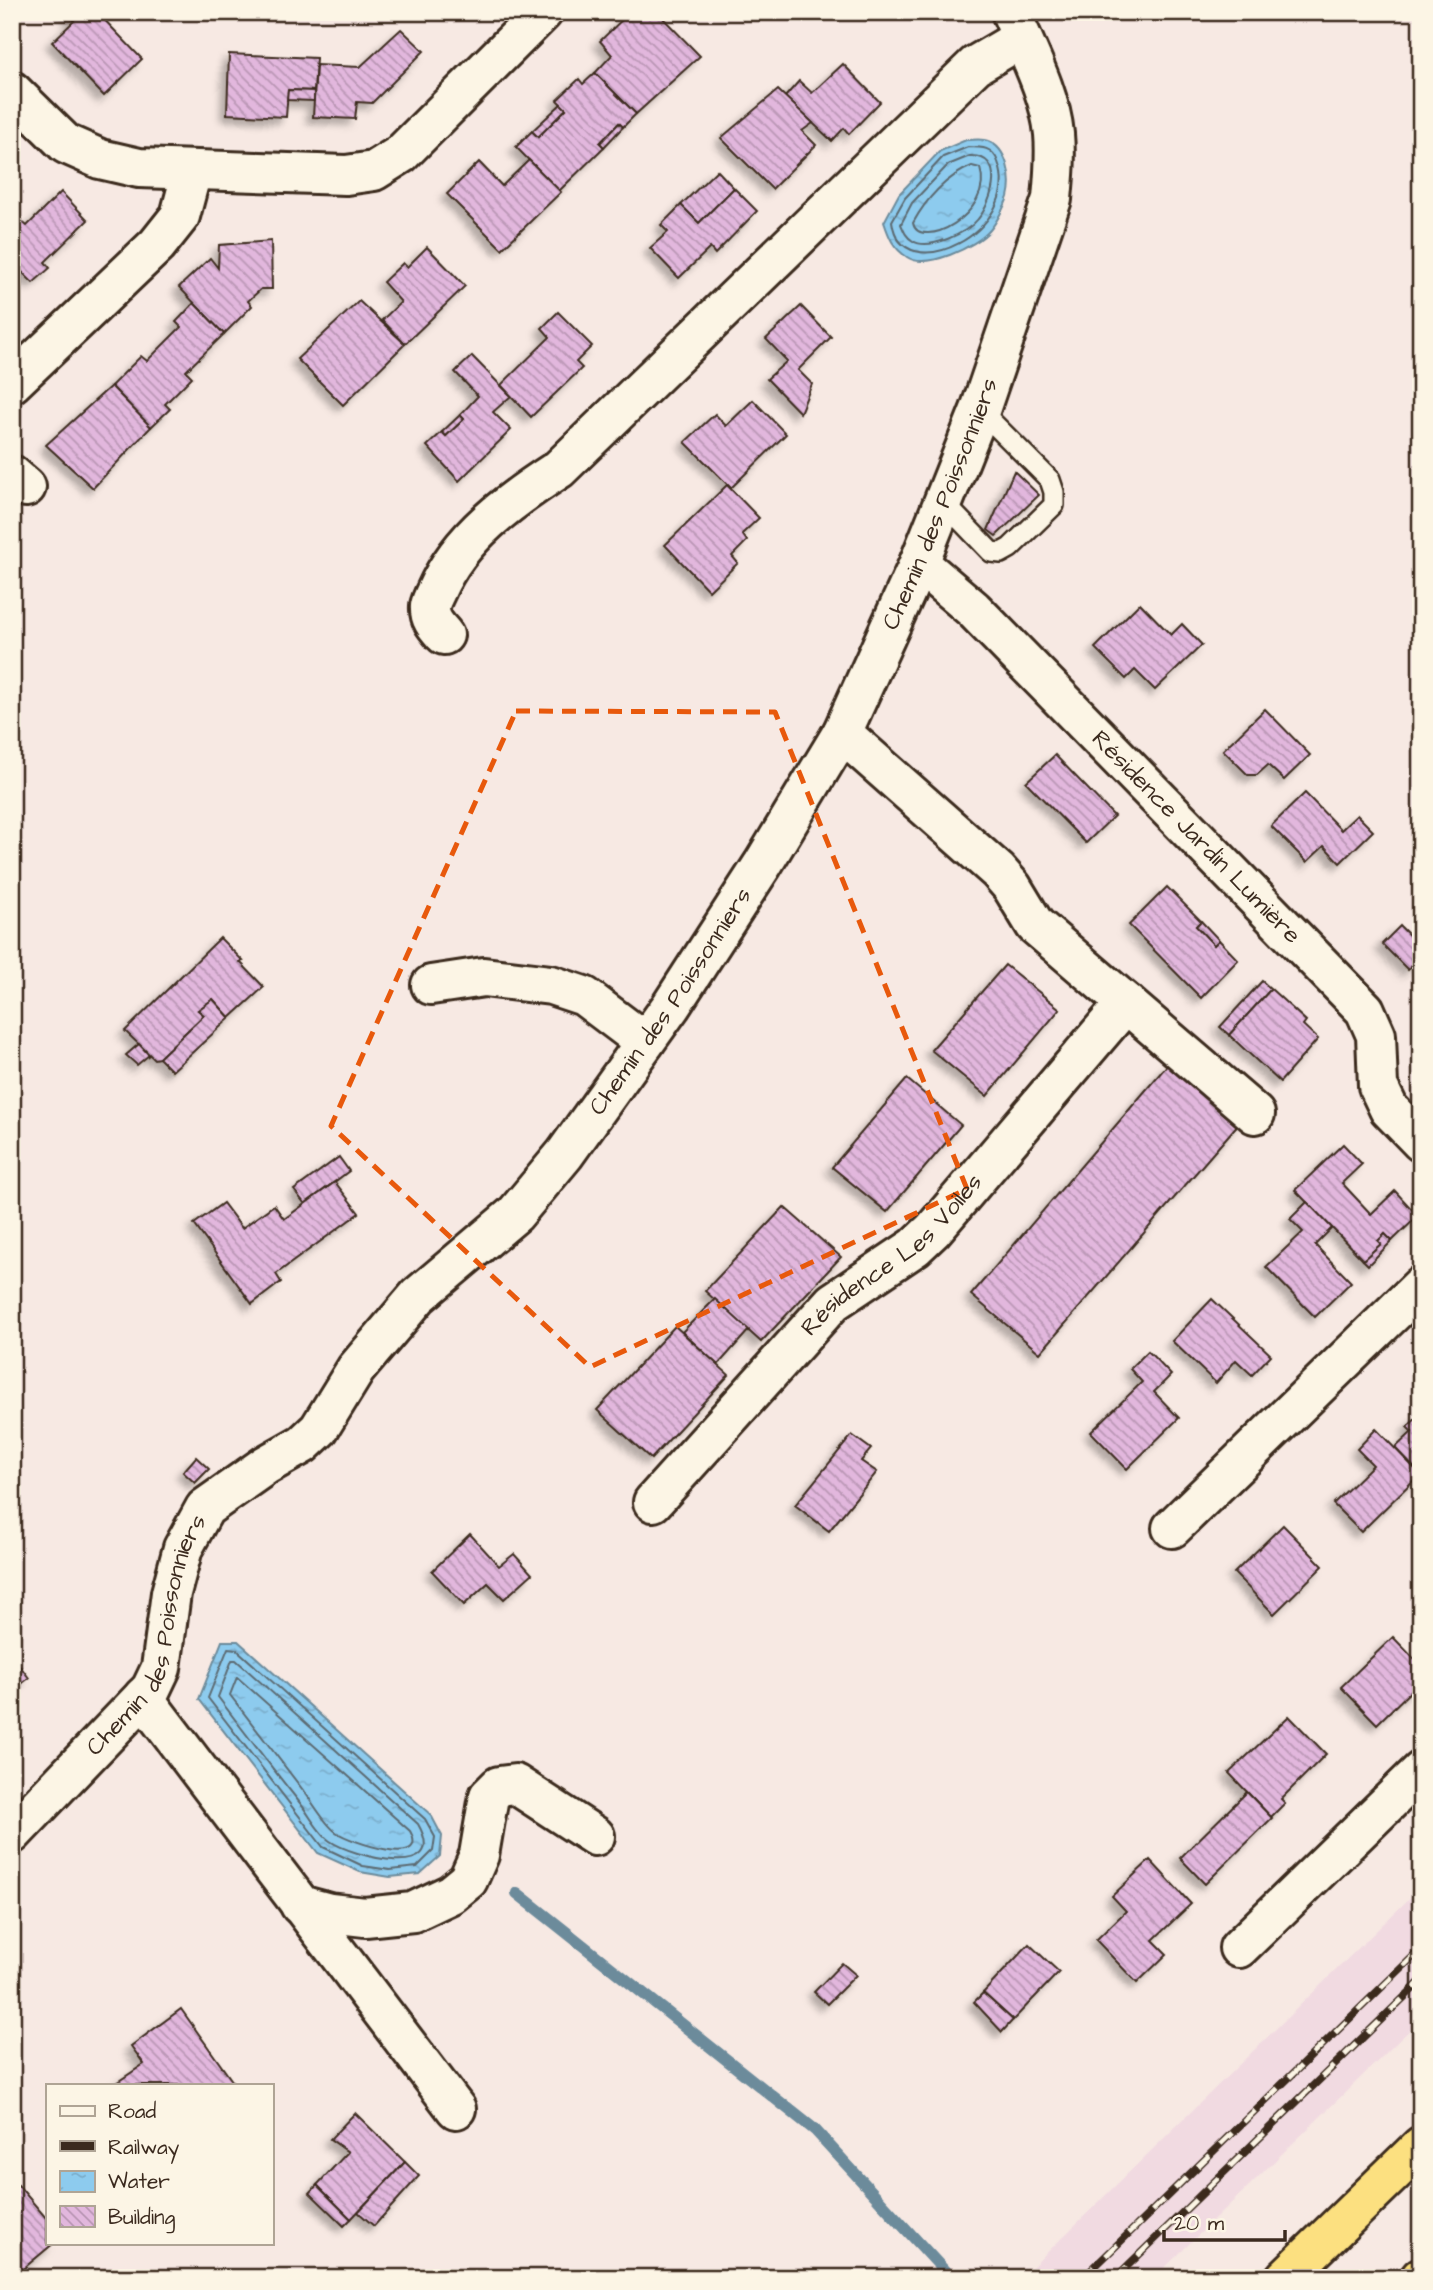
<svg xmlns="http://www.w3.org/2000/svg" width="1433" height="2290" font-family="'Architects Daughter',sans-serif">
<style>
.built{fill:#f1dae1}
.water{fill:url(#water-ripples);stroke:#6c8b9b;stroke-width:2}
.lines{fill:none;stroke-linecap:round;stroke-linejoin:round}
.shore{stroke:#5c6a71;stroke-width:2}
.stream{stroke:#6c8b9b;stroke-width:12}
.building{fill:url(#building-back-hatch);stroke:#3b2a1e;stroke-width:2;filter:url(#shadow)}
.lane-casing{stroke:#3b2a1e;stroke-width:24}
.street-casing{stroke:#3b2a1e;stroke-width:44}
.highway-casing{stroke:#3b2a1e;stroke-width:44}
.lane{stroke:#fcf5e5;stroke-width:19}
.street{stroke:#fcf5e5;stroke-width:38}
.highway{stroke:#fce080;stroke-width:38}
.rail-casing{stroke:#3b2a1e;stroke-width:8}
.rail{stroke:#fcf5e5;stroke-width:5;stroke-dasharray:16;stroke-linecap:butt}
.marked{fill:none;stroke:#e8590c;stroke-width:5;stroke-dasharray:14 9;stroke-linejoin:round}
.labels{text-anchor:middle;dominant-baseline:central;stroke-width:6;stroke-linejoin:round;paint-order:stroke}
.street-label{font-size:24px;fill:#3b2a1e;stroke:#fcf5e5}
</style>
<defs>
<pattern id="water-ripples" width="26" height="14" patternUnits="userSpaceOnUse" patternTransform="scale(1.75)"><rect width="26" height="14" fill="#8dcbee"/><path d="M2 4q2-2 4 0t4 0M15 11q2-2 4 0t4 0" fill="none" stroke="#7baecc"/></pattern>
<pattern id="building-back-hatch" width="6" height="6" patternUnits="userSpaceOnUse" patternTransform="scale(1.75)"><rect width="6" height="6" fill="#e2b7dd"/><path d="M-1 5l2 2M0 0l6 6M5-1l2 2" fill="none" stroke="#b895b3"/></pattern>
<filter id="shadow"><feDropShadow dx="-6" dy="6" stdDeviation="3.5" flood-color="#0004"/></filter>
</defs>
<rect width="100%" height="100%" fill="#f7e9e3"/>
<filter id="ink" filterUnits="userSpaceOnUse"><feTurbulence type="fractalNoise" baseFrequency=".0143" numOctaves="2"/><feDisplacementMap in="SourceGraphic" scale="14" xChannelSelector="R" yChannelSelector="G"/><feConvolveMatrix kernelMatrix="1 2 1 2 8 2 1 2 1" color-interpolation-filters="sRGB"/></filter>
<g filter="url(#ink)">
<polygon class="built" points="1421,1887 1421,2019 1154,2278 1021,2278"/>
<g class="water">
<path d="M 966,140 C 973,140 982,138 988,141 C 1007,148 1013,178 1008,197 C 1005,206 996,223 990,230 C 976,247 926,270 907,257 C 893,248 889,237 884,222 L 899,194 L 940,151 Z"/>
<polygon points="222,1641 238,1641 431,1815 442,1836 440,1856 420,1874 390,1877 360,1872 318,1853 199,1699"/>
</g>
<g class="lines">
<g class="shore">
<path d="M 968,147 C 982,147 993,147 998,162 C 1024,230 901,292 892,221 L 905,198 L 943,157 Z"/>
<path d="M 970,156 C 1006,155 993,201 978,219 C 967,233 929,251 913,241 C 906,237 904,231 901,224 L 912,203 L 948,165 Z"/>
<path d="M 972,166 L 980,168 C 995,214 919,252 913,223 C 926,199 947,176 972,166 Z"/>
<polygon points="228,1648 236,1649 425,1819 435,1837 433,1851 417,1867 390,1870 363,1866 323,1847 208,1698"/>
<path d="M 232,1660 L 236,1660 L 418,1824 C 451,1882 353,1857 330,1841 C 318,1833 309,1814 300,1803 C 272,1768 245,1733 218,1697 Z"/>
<path d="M 237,1677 L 410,1831 C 431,1869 350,1842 336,1832 C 325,1824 315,1806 306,1794 C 281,1761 255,1728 230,1695 Z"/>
</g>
<polyline class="stream" points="517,1893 815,2130 951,2278"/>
</g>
<g class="building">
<polygon points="65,12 97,12 142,59 104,96 52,42 74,21"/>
<polygon points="630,12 657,12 700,56 636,114 595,73 612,55 600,41"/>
<polygon points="401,29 424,51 372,103 357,102 355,119 313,117 316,65 360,67"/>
<polygon points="229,54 316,58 314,91 288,90 286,117 227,114"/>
<polygon points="843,64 880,102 849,134 844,128 832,141 785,97 799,81 812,93"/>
<polygon points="595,73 636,114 623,127 619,123 600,143 604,147 559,191 516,147 532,131 538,137 566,109 557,100 579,79 583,84"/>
<polygon points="288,90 314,91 314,101 287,100"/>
<polygon points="778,90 813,123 802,131 816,145 772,189 721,138"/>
<polygon points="561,104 566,109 538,137 532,131"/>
<polygon points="619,123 623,127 604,147 600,143"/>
<polygon points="529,160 561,192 502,249 447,194 479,162 502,186"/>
<polygon points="717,170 734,188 699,223 681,205"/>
<polygon points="734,188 757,211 715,254 710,248 679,278 650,248 668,232 661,225 681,205 699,223"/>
<polygon points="61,192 88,220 45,262 50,268 33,283 12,262 12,213 27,226"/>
<polygon points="271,241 272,289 261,289 248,301 252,306 224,334 179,287 210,258 218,268 219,245"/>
<polygon points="427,247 465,286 405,344 382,320 401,302 383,282 403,263 407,267"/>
<polygon points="359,301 405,344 343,405 297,359"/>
<polygon points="194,303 224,334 186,371 192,377 165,404 170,409 151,427 111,386 141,356 147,361 181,327 176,322"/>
<polygon points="801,306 831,337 798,370 812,384 800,413 767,379 787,361 766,339"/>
<polygon points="558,312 592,346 576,362 582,368 531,417 501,385 550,337 542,328"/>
<polygon points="472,356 511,396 493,412 511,430 459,481 427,446 442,432 446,436 464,419 460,415 478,396 455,372"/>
<polygon points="111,386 151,427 93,488 46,445"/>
<polygon points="753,400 786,434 731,488 685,442 715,414 726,426"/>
<polygon points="460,415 464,419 446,436 442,432"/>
<polygon points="1014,471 1039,495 996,536 988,530"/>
<polygon points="727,485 759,518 742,534 747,541 732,556 738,563 709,591 665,545"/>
<polygon points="1140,603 1171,635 1182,624 1202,645 1155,690 1135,670 1126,679 1095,648"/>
<polygon points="1265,709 1310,755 1284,780 1268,765 1257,775 1248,775 1223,750"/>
<polygon points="1055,755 1114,816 1086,843 1026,782"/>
<polygon points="1305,793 1341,830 1357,815 1373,831 1340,863 1324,846 1307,862 1271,826"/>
<polygon points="1167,887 1201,921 1196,926 1214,945 1219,940 1238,960 1201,998 1129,925"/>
<polygon points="1201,921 1219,940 1214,945 1196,926"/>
<polygon points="1400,926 1413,939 1421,931 1421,957 1408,970 1382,944"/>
<polygon points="220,938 243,961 240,962 264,987 230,1018 213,999 198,1010 204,1015 159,1058 154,1059 125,1031"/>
<polygon points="1005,965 1060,1009 987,1096 931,1050"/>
<polygon points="1262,981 1271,989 1229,1035 1220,1027"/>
<polygon points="1271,989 1306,1021 1303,1025 1318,1039 1280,1082 1229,1035"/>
<polygon points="213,999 230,1018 172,1071 159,1058 204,1015 198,1010"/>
<polygon points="139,1044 149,1055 137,1065 126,1055"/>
<polygon points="1169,1063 1240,1122 1040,1353 971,1295"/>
<polygon points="907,1079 961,1125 887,1212 832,1167"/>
<polygon points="1343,1144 1362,1164 1342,1183 1371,1214 1395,1191 1418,1216 1392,1241 1385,1234 1378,1241 1381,1244 1363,1260 1295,1190"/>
<polygon points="339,1157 349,1171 305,1204 294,1190"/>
<polygon points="335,1182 359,1213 276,1274 281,1282 252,1304 194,1224 223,1203 242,1228 274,1205 284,1219"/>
<polygon points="1307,1202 1332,1228 1315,1245 1351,1282 1315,1317 1266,1267 1303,1232 1290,1219"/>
<polygon points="784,1207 841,1257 761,1342 705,1291"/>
<polygon points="1385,1234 1392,1241 1368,1265 1363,1260 1381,1244 1378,1241"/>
<polygon points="715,1299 749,1330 718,1365 682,1332"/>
<polygon points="1212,1299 1271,1355 1252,1375 1236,1360 1216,1383 1172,1341"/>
<polygon points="675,1326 729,1375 651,1459 597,1410"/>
<polygon points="1148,1351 1171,1375 1154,1392 1179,1418 1127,1469 1091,1432 1142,1382 1130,1369"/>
<polygon points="1421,1414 1421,1464 1415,1469 1395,1448 1412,1432 1407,1427"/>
<polygon points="1376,1429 1420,1474 1361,1532 1333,1504 1373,1465 1357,1449"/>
<polygon points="852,1435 871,1449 861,1461 877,1472 829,1531 795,1505"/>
<polygon points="196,1457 209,1469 195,1483 183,1472"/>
<polygon points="1283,1525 1323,1566 1274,1614 1234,1573"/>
<polygon points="470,1534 499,1566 514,1554 532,1574 504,1599 488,1583 464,1605 432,1571"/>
<polygon points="1393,1637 1421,1666 1421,1681 1377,1724 1341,1687"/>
<polygon points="12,1655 29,1678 12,1691"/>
<polygon points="1289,1716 1326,1754 1281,1799 1285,1803 1271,1817 1229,1773"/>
<polygon points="1247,1792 1272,1818 1205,1884 1180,1858"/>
<polygon points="1150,1860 1191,1904 1153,1940 1167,1954 1137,1983 1096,1940 1126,1911 1112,1896"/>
<polygon points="1029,1944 1059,1972 1013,2020 983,1993"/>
<polygon points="842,1963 856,1975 827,2004 814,1992"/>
<polygon points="983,1993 1013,2020 1002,2032 974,2002"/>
<polygon points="181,2009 235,2085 113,2085 144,2064 131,2046"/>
<polygon points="355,2113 405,2162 351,2219 317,2185 348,2152 330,2139"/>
<polygon points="405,2162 419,2176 374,2226 358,2212"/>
<polygon points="18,2185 47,2219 47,2243 54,2243 12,2278 12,2189"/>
<polygon points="317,2185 351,2219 344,2226 310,2193"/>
</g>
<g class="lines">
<g class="lane-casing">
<polyline id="lane" points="943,502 991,552 1001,553 1010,548 1054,505 1054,492 1050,480 980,410"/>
</g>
<g class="street-casing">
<g id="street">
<polyline points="12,91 66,144 100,159 139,168 346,175 374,171 401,154 543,12"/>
<polyline points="12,383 157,245 180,216 192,171"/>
<polyline points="12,475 26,487"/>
<path id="s1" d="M 919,563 L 973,609 L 1365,1010 L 1376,1035 L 1378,1086 L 1389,1109 L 1421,1142"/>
<path d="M 444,635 C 436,626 429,619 430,606 C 431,601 434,595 436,591 C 460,536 511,500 559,469 L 976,65 L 1022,38"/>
<polyline points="842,733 998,871 1012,887 1035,925 1255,1114"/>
<polyline points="431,985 484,977 551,985 584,996 645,1042"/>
<path id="s2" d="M 653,1502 L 833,1302 L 915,1247 L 933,1230 L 1126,1003"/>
<polyline points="1172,1528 1421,1286"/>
<polyline points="143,1697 456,2109"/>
<path id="s3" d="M 12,1834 L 151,1689 L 161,1668 L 171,1593 L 183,1548 L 205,1508 L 266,1465 L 303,1444 L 319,1429 L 356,1369 L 418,1296 L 515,1214 L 565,1154 L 671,1006 L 763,864 L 842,733 L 919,563 L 980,410 L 1052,199 C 1054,177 1056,156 1054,134 C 1050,93 1027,51 1011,12"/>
<polyline points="300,1905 330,1913 365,1917 413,1912 451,1894 468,1880 479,1855 489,1796 499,1786 515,1784 595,1836"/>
<polyline points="1239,1948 1421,1771"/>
</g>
</g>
<g class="highway-casing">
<g id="highway">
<polyline points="1285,2278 1421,2146"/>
<polyline points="1420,2278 1421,2277"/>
</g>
</g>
<use href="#lane" class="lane"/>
<use href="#street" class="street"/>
<use href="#highway" class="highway"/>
<g class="rail-casing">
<g id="rail">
<polyline points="1083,2278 1421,1949"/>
<polyline points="1115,2278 1421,1981"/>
</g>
</g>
<use href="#rail" class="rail"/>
</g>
</g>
<path class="marked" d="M 516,711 L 775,712 L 967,1189 L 590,1367 L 331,1126 Z"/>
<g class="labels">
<g class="street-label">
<text stroke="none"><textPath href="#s3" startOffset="1656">Chemin des Poissonniers</textPath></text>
<text stroke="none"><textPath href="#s1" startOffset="390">Résidence Jardin Lumière</textPath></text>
<text stroke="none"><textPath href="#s3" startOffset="1088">Chemin des Poissonniers</textPath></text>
<text stroke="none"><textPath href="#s2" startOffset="345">Résidence Les Voiles</textPath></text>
<text stroke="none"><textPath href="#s3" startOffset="248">Chemin des Poissonniers</textPath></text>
</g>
</g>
<rect width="1433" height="2290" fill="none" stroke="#fcf5e5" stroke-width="42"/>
<rect x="21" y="21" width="1391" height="2248" fill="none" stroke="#3b2a1e" stroke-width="2.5" filter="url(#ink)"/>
<rect x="46" y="2084" width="228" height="161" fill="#fcf5e5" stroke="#afa495" stroke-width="2"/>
<rect x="60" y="2106" width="35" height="10" fill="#fcf5e5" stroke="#afa495" stroke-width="2"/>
<text x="108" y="2118" font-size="21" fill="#3b2a1e">Road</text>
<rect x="60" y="2141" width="35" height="10" fill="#3b2a1e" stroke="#afa495" stroke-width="2"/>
<text x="108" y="2154" font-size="21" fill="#3b2a1e">Railway</text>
<rect x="60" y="2171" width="35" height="21" fill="url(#water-ripples)" stroke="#afa495" stroke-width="2"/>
<text x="108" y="2188" font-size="21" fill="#3b2a1e">Water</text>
<rect x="60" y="2206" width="35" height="21" fill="url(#building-back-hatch)" stroke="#afa495" stroke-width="2"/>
<text x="108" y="2224" font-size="21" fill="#3b2a1e">Building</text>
<path d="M1164 2230v10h121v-10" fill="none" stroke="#3b2a1e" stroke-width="3.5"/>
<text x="1174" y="2230" font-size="21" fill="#3b2a1e" stroke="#fcf5e5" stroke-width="5" paint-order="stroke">20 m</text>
</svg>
